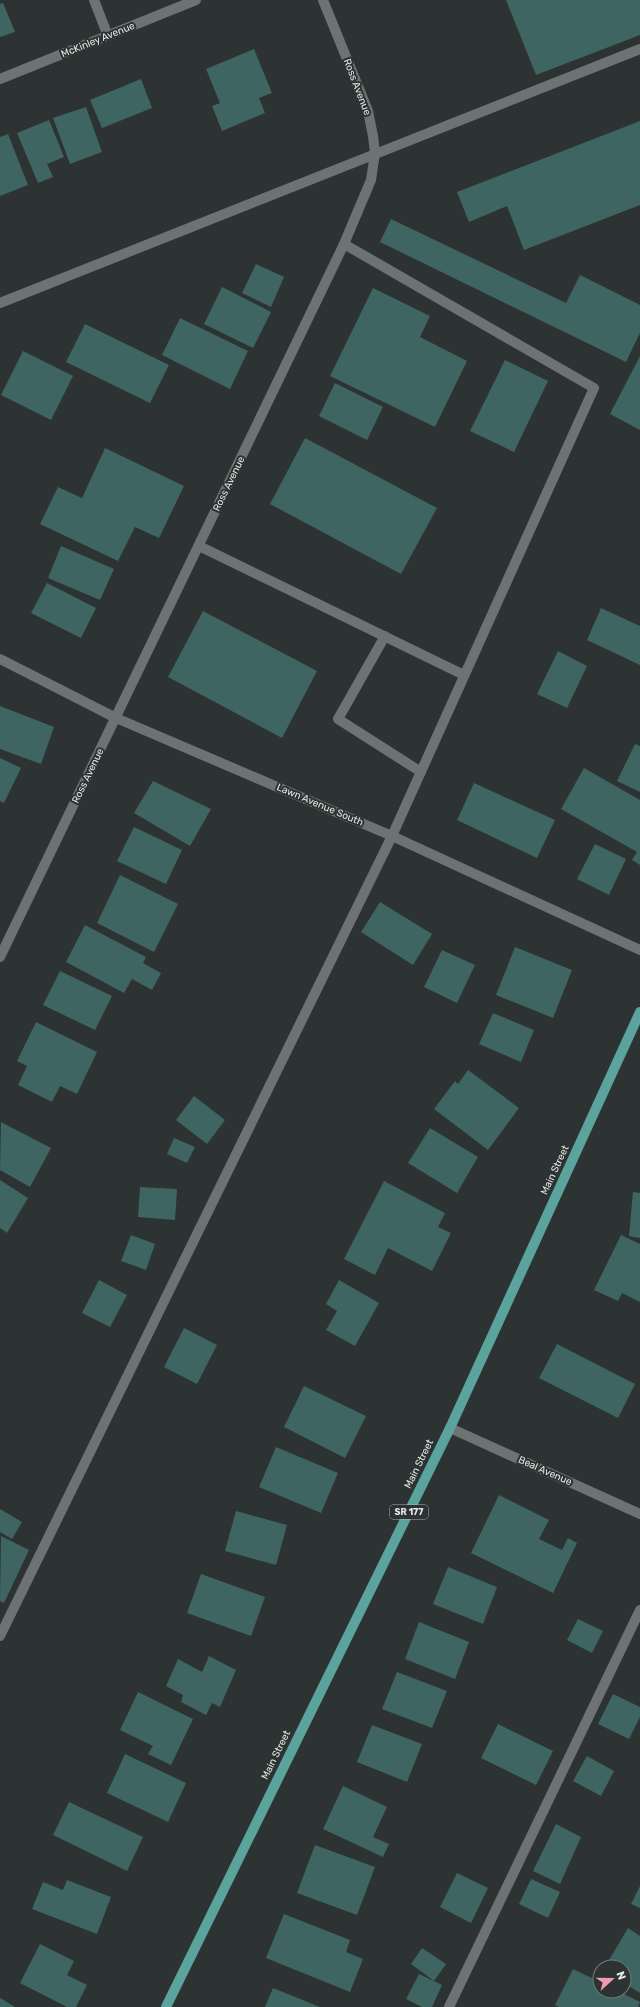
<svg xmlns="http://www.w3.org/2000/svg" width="640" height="2007" font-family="Rubik,sans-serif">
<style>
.building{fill:#3e6561}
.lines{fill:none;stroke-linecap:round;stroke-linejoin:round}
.service{stroke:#6c7372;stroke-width:10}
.minor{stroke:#6c7372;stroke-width:10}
.primary{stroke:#5ba39d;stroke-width:10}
.labels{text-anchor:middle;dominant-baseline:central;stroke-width:4;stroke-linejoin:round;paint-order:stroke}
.shield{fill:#2c3332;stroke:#acb1b0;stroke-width:1}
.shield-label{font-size:9px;font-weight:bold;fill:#e3e7e6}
.street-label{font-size:10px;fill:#e3e7e6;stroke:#2c3332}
</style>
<rect width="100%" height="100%" fill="#2c3332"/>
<g class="building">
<polygon points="506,0 640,0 640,35 536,75"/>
<polygon points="3,3 15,32 0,37 0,4"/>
<polygon points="254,49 272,93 259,98 265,113 222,131 212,106 220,103 206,69"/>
<polygon points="141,79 152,108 102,128 90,100"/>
<polygon points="86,107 102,152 70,164 53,118"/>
<polygon points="49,120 64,157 47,164 53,177 38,183 17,133"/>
<polygon points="640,121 640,205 524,250 507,206 469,222 457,192"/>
<polygon points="8,134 28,185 0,196 0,137"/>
<polygon points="391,219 566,303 580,275 640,305 640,333 626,362 380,242"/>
<polygon points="256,264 284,277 271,307 242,293"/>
<polygon points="222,287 271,312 253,348 204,324"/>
<polygon points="373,288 430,316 420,337 467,361 435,427 330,376"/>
<polygon points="180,318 248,351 230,389 162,355"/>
<polygon points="85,324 169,365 150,403 66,362"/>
<polygon points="23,351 73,376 51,420 1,395"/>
<polygon points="640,356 640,430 610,414"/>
<polygon points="505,360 548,381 514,452 470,431"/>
<polygon points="335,383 383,407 367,440 319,416"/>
<polygon points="305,438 437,508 401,574 270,504"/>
<polygon points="105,448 184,486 159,538 135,527 118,561 40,524 58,487 82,498"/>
<polygon points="61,546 114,569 100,600 48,578"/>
<polygon points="47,583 96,608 81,638 31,613"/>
<polygon points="601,608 640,626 640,665 587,640"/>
<polygon points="203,611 317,671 282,738 168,677"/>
<polygon points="558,651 587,666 567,708 537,694"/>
<polygon points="0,706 54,727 41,764 0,749"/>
<polygon points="635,744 640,746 640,792 617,781"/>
<polygon points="0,758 21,768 4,803 0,801"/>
<polygon points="584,768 640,800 640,865 632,860 637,852 561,809"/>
<polygon points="153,781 211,809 190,846 134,813"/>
<polygon points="474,783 555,820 537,858 457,820"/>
<polygon points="134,827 182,850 166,884 117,861"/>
<polygon points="595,844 626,859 609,895 577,879"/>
<polygon points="120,875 178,904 154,952 97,923"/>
<polygon points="380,902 432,934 413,965 361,932"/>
<polygon points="85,925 146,957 143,963 161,973 152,990 132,979 124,993 66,962"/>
<polygon points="515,947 572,970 553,1018 496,995"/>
<polygon points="442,950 475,965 457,1003 424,987"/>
<polygon points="60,971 112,996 95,1030 43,1005"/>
<polygon points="493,1013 534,1030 521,1062 479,1044"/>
<polygon points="36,1022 97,1052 77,1094 60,1086 52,1102 18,1085 27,1066 17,1061"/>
<polygon points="468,1070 519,1108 488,1150 434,1109 455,1081 458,1084"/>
<polygon points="194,1096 225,1120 207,1144 176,1120"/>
<polygon points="1,1122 51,1148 30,1187 0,1170"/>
<polygon points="430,1128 478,1157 457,1193 408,1163"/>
<polygon points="174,1138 195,1147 187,1163 167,1154"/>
<polygon points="0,1180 28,1198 7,1233 0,1228"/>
<polygon points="384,1181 445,1213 438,1227 451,1233 432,1271 388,1248 375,1275 344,1259"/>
<polygon points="140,1187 177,1189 175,1220 138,1217"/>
<polygon points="633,1192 640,1193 640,1238 629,1236"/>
<polygon points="131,1235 155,1244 146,1270 121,1261"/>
<polygon points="621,1235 640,1244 640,1302 622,1293 618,1301 594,1290"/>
<polygon points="99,1280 127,1295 110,1327 82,1313"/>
<polygon points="339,1280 379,1303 355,1346 326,1330 337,1311 326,1304"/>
<polygon points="184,1328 217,1345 197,1384 164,1367"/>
<polygon points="557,1344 635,1384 618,1418 539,1378"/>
<polygon points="304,1386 366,1416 345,1458 284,1427"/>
<polygon points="276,1447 338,1473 321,1513 259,1487"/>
<polygon points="499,1495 549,1520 539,1539 562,1550 568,1538 577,1543 553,1593 471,1553"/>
<polygon points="0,1509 22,1522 12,1539 0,1532"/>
<polygon points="236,1511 287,1525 276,1565 225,1551"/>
<polygon points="1,1536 29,1550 4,1603 0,1601"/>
<polygon points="448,1567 497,1587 483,1624 433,1604"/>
<polygon points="201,1574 265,1597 251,1636 187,1613"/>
<polygon points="578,1619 603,1631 592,1653 567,1640"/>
<polygon points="419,1622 469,1642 455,1679 405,1659"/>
<polygon points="209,1656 236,1670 220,1707 212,1703 206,1715 181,1702 183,1695 166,1686 178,1659 202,1672"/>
<polygon points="397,1672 447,1691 432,1728 382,1709"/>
<polygon points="138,1692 193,1719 171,1765 148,1754 153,1746 120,1730"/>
<polygon points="613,1694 640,1707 640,1717 629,1739 598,1724"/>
<polygon points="498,1724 553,1751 536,1785 481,1758"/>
<polygon points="372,1725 422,1744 407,1782 357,1762"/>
<polygon points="125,1754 186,1783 168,1822 107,1793"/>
<polygon points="587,1756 614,1771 601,1796 573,1781"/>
<polygon points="343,1786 387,1807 373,1837 389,1844 383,1857 323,1829"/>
<polygon points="69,1802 143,1837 127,1871 53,1835"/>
<polygon points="556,1824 581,1837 560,1884 533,1871"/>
<polygon points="315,1845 375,1867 357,1915 297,1893"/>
<polygon points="457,1873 488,1888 471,1923 440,1907"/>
<polygon points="531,1879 560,1892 548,1918 519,1904"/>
<polygon points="67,1880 111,1897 97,1934 32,1909 43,1882 63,1890"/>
<polygon points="640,1886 640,1908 631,1904"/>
<polygon points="284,1914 350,1940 346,1952 363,1959 350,1992 266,1958"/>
<polygon points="628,1928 640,1936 640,1993 624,1983 624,1967 605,1967"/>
<polygon points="40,1944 74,1961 67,1975 87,1985 76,2007 67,2007 20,1983"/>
<polygon points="422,1948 446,1964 434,1981 411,1964"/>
<polygon points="573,1969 600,1982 600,1991 618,1991 640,2002 638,2007 559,2007 555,2005"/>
<polygon points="419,1974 442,1985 432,2007 422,2007 406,1999"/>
<polygon points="273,1988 320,2007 265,2007"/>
<polygon points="0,1998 15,2007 0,2007"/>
</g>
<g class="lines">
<g class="service">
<polyline points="94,0 108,36"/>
<polyline points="0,303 640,49"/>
<polyline points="199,546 464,675"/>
<polyline points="385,636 338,719 421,772"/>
<polyline points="0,1636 392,836 594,388 344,244"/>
<polyline points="449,2007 640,1610"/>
</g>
<g class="minor">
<polyline points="0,79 196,0"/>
<polyline points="0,659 116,718 392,836 640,950"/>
<polyline points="0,957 344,244 371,180 375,153 373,136 368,111 323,0"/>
<polyline points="450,1428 640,1514"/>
</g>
<polyline class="primary" points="166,2007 450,1428 640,1012"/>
</g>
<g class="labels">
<rect class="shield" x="390" y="1505" width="38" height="14" rx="3"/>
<g class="shield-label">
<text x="409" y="1512">SR 177</text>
</g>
<g class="street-label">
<text transform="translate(98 40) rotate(-22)">McKinley Avenue</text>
<text transform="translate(357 87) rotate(69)">Ross Avenue</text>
<text transform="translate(229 484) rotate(-64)">Ross Avenue</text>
<text transform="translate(88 776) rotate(-64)">Ross Avenue</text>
<text transform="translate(320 805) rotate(23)">Lawn Avenue South</text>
<text transform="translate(555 1170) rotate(-65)">Main Street</text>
<text transform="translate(419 1464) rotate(-64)">Main Street</text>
<text transform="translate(545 1471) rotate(24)">Beal Avenue</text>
<text transform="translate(276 1755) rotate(-64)">Main Street</text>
</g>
</g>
<g transform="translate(612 1979) rotate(69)"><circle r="19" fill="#2c3332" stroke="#757b7a"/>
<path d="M0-3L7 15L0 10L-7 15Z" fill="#f09ab7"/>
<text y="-6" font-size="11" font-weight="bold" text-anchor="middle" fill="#e3e7e6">N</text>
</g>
</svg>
